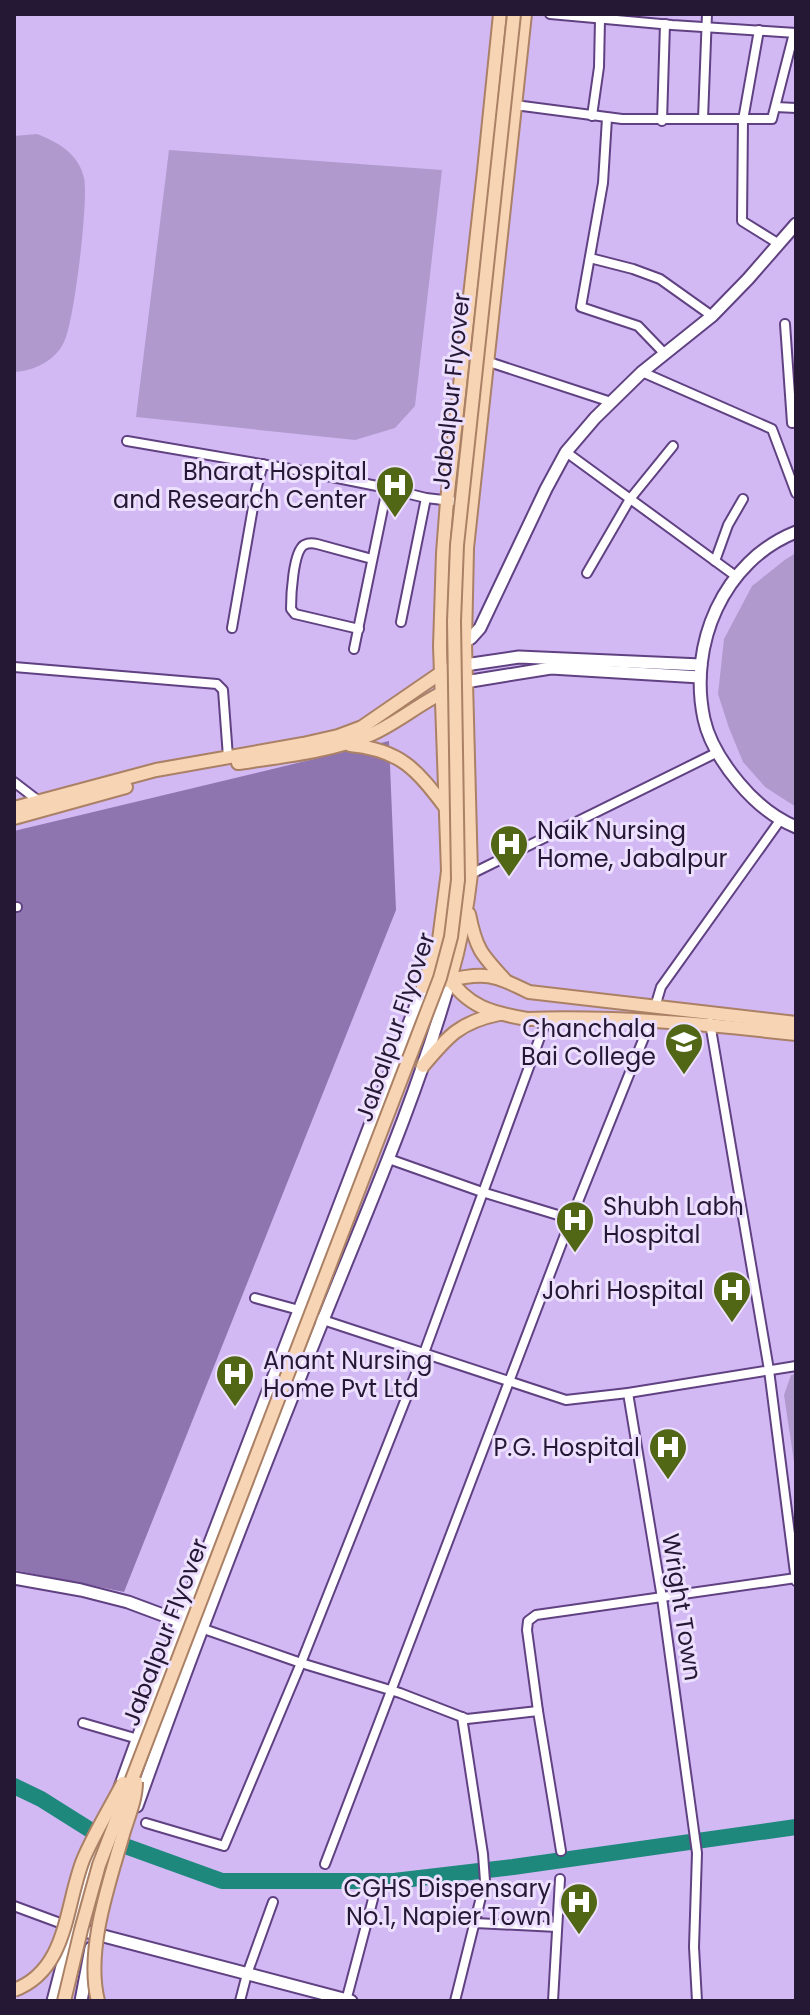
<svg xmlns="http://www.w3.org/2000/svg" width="810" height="2015" font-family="Poppins,sans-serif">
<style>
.green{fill:#b09acd}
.forest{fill:#8f75b0}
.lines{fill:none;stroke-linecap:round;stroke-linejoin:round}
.river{stroke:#1e887c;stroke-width:16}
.street-casing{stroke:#604182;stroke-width:12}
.secondary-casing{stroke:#604182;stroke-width:15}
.primary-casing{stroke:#aa8066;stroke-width:16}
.street{stroke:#fff;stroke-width:8}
.secondary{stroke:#fff;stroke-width:11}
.primary{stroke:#f7d4b3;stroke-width:12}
.primary-bridge-casing{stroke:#aa8066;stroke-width:16;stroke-linecap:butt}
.primary-bridge{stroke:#f7d4b3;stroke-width:12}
.labels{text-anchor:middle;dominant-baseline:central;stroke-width:6;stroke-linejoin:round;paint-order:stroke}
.street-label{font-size:24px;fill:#251834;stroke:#ede0ff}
.poi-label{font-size:24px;fill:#251834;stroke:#ede0ff;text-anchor:end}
</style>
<rect width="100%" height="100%" fill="#d2b9f4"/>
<g class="green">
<path d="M 37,134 C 58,142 79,154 84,178 C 89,198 74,324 64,342 C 55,361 34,371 14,372 L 14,136 Z"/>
<polygon points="169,150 442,170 415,406 395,428 355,440 136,417"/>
<polygon points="796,553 796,807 765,787 743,762 729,728 718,694 724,639 752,586 786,559"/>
<polygon points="796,1374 796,1475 784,1395 791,1375"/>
</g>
<polygon class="forest" points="389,741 396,910 124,1592 14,1570 14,831"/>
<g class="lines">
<polyline class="river" points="14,1786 41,1799 103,1838 222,1881 394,1881 513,1867 796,1827"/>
<g class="street-casing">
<g id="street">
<polyline points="550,14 672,25 796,33"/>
<polyline points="759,30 743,120 742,221 779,244"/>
<polyline points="515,105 622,119 772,119 794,33"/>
<polyline points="776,107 796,108"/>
<polyline points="592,116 599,67 600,19"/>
<polyline points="607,118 603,183 581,307 638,326 664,353"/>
<polyline points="703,119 707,14"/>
<polyline points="662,121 665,24"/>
<polyline points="590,258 633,269 660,279 712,316"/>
<polyline points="785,324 792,423"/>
<polyline points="489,362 611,402"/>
<polyline points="642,372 772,429 796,493"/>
<polyline points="127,441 302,471 377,486 426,498 452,501"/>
<polyline points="566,452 737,577"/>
<polyline points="715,561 728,525 743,499"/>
<polyline points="587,573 630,499 673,446"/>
<polyline points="401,622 426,498"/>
<polyline points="232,628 256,490 263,464"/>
<path d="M 359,629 L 295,614 L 291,609 C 291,596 293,552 304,545 C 308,543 313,543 317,544 L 372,559"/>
<polyline points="354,649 387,489"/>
<polyline points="14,667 217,684 223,690 228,757"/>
<polyline points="14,782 40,802"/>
<polyline points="471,874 718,752"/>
<polyline points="14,907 17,907"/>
<polyline points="655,1007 661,987 781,819"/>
<polyline points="710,1023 769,1370 796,1581"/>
<polyline points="389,1159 482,1192 571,1219"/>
<polyline points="255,1298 299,1310 323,1320 566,1400 628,1393 796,1366"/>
<polyline points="628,1393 662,1598 697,1853 694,1947 697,2001"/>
<polyline points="201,1628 301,1663 400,1693 467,1719 538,1711"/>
<polyline points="83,1723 138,1739"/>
<polyline points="146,1823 224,1846 301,1663 424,1353 547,1018"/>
<polyline points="561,1851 538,1711 527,1630 528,1621 536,1615 796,1578"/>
<polyline points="325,1864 571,1219 651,1020"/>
<polyline points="14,1906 68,1926"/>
<polyline points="475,1923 557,1927"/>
<polyline points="240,2001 247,1974 273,1902"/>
<polyline points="346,2001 373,1899"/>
<polyline points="455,2001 485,1881 483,1854 462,1717"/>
<polyline points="553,2001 560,1879"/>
</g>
</g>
<g class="secondary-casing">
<g id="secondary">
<path d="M 796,532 C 723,561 688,645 704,719 C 709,742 724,765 739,783 C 754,801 774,818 796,827"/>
<polyline points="461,644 471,638 480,628 546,489 566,452 595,418 642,372 712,316 748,279 796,224"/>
<polyline points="465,665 519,657 701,665"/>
<polyline points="465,682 551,668 700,677"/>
<polyline points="14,1578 81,1590 128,1602 187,1624"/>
<polyline points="119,1790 180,1621 423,987"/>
<path d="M 137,1806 C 195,1643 258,1481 323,1320 C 368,1208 417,1097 450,980"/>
<polyline points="73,1928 351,2001"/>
<polyline points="53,2001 72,1928 107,1821"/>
<polyline points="81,2001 91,1948"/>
</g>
</g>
<g class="primary-casing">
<g id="primary">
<path d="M 350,745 C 401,750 416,769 446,808"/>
<path d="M 238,763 C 280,757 334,751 372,734 C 399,722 421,702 448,690"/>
<polyline points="14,808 156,770 303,744 338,736 362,727 442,672 447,670"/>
<polyline points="14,818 126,787"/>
<path d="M 469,914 C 476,949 481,954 505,980"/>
<path d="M 447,975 C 467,1007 492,1013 527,1019 C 617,1016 706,1024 796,1034"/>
<path d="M 450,980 C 460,945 467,911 471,874 L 465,643 L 467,548 L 525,14"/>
<path d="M 446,981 C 485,971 494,975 529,992 L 796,1023"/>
<polyline points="423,987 439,940 448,871 440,646 443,553 447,501 484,171 500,14"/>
<path d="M 423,1066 C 448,1036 460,1022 499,1014"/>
</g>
</g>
<use href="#street" class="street"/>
<use href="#secondary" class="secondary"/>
<use href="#primary" class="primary"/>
<g class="primary-bridge-casing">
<g id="primary-bridge">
<path d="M 14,1990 C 68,1970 65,1906 83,1860 C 94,1834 110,1808 123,1783"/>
<polyline points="64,2001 81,1930 99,1865 425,1017 440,978 451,937 458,880 454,621 457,545 514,14"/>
<path d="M 98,2001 C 85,1949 110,1881 124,1831 C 129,1815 136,1799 136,1782"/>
</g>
</g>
<use href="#primary-bridge" class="primary-bridge"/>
</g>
<defs>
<g id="hospital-pin" transform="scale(2)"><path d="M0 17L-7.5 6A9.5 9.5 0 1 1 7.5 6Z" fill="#516716" stroke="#ede0ff"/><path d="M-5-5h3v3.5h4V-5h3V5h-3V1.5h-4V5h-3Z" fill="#fff"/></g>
<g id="university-pin" transform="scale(2)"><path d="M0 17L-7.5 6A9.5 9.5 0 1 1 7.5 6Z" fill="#516716" stroke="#ede0ff"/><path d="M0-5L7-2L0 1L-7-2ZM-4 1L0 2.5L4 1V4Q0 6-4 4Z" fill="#fff"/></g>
</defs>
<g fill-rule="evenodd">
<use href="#hospital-pin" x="395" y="485"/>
<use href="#hospital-pin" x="509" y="844"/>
<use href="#university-pin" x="684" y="1042"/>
<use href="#hospital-pin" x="575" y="1220"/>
<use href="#hospital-pin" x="732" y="1290"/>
<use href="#hospital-pin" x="235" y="1374"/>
<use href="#hospital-pin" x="668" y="1447"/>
<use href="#hospital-pin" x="579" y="1902"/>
</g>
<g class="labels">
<g class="street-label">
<text transform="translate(451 391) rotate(-84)">Jabalpur Flyover</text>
<text transform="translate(395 1027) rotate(-71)">Jabalpur Flyover</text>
<text transform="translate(682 1607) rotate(81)">Wright Town</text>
<text transform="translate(165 1632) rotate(-69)">Jabalpur Flyover</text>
</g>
<g class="poi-label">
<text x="367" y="471">Bharat Hospital<tspan x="367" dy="28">and Research Center</tspan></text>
<text x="537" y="830" text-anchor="start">Naik Nursing<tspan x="537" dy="28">Home, Jabalpur</tspan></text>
<text x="656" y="1028">Chanchala<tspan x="656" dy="28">Bai College</tspan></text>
<text x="603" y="1206" text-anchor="start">Shubh Labh<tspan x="603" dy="28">Hospital</tspan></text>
<text x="704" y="1290">Johri Hospital</text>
<text x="263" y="1360" text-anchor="start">Anant Nursing<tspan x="263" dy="28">Home Pvt Ltd</tspan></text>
<text x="640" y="1447">P.G. Hospital</text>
<text x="551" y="1888">CGHS Dispensary<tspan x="551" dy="28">No.1, Napier Town</tspan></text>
</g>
</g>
<rect width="810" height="2015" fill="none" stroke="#251834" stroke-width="32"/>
</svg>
